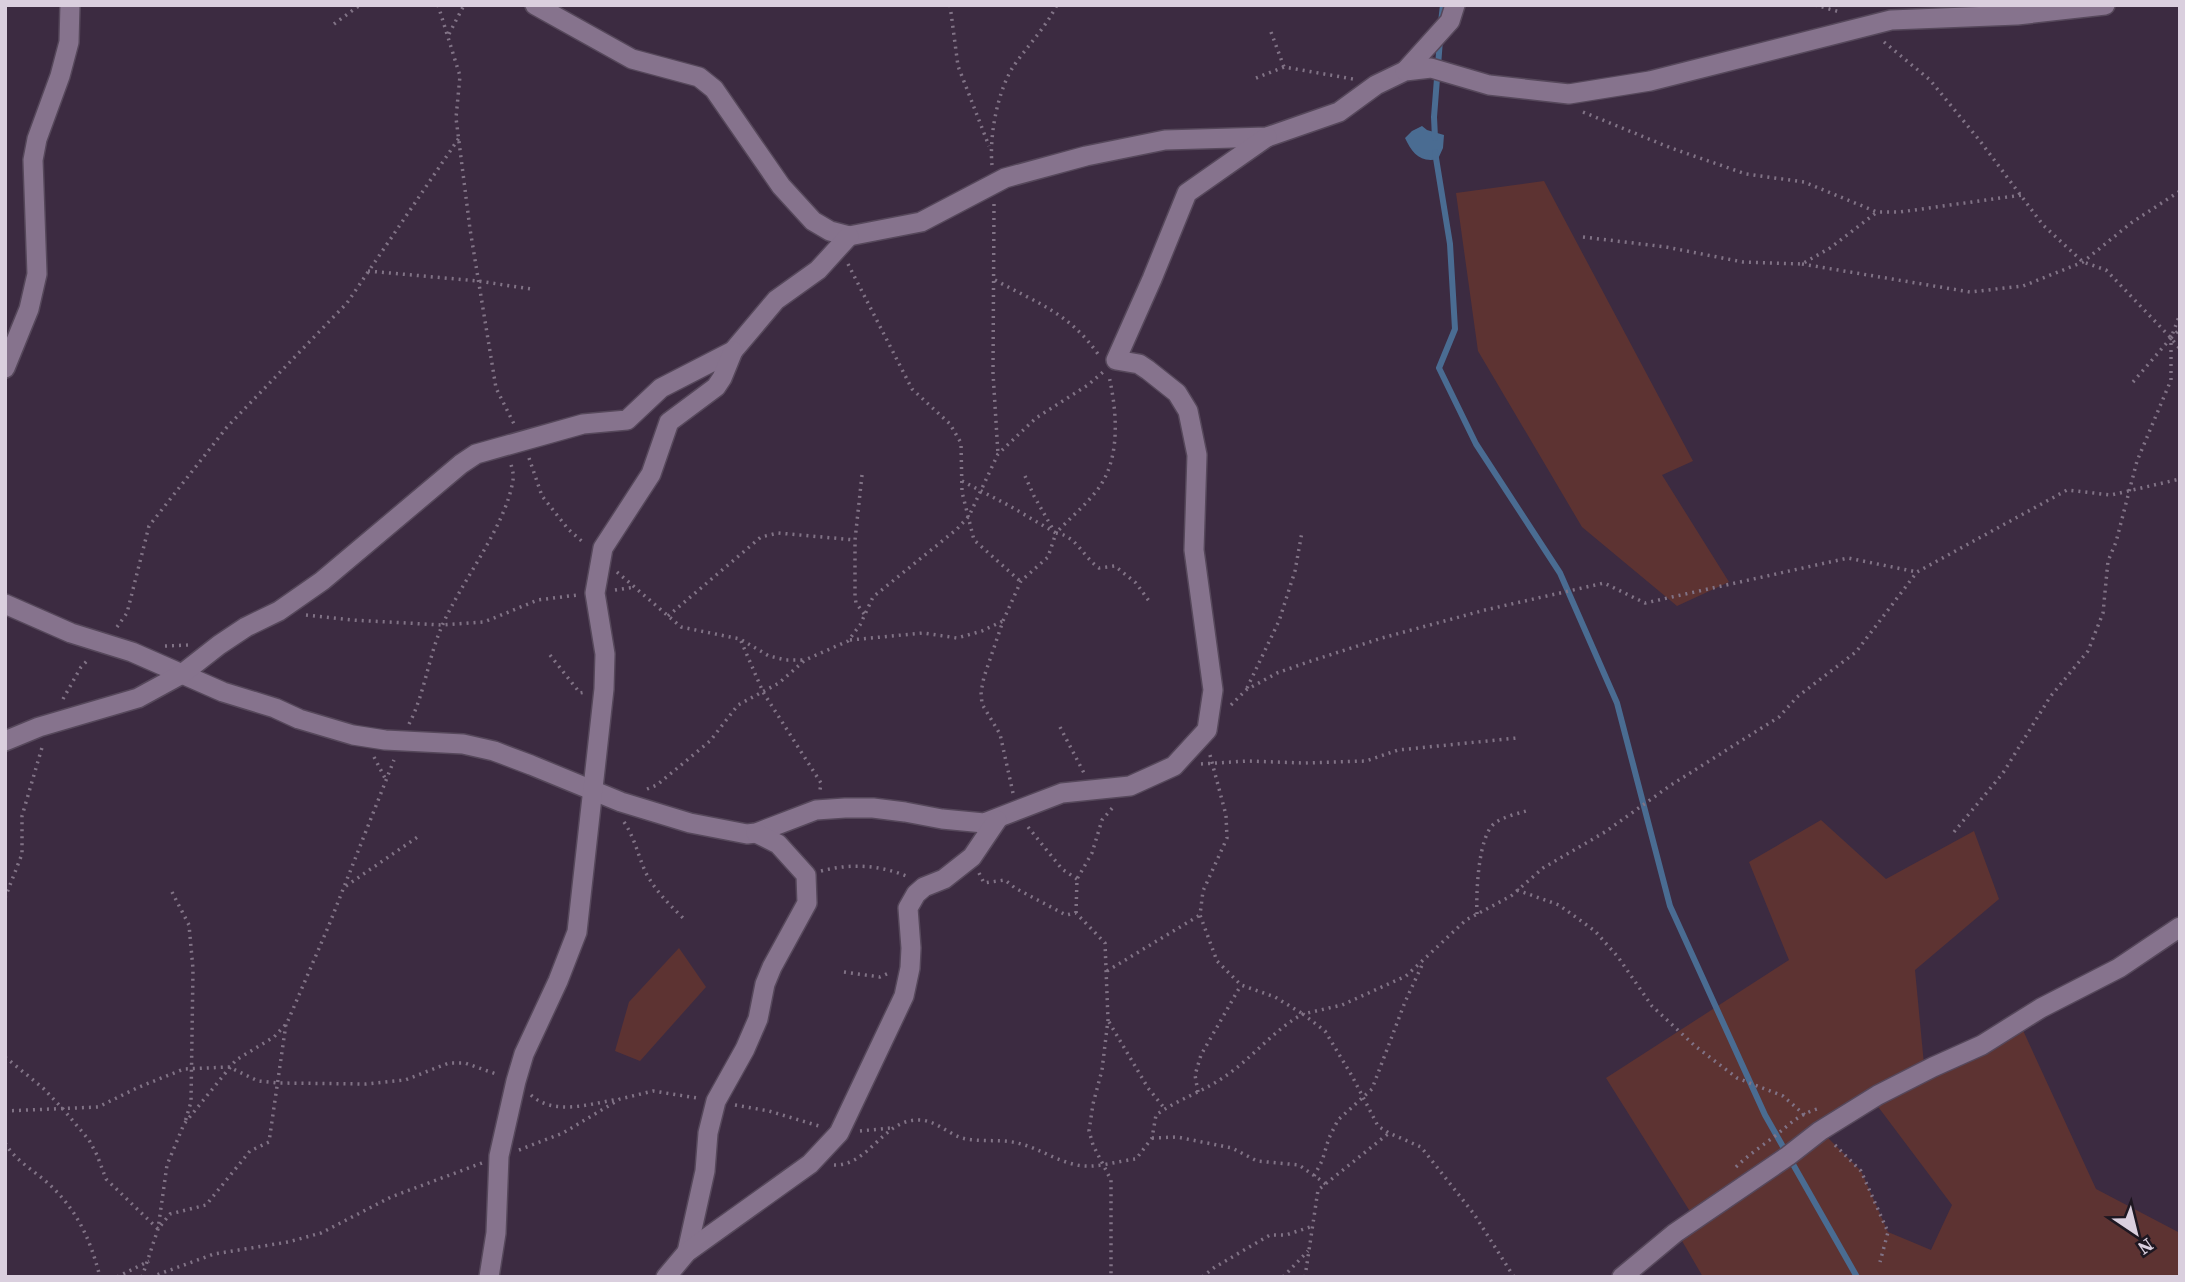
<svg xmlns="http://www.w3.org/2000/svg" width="2185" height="1282" font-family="'Source Serif 4',serif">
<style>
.green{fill:#5d3332;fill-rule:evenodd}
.water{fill:#4a6c92}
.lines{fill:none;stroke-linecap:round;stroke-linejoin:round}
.stream{stroke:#4a6c92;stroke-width:6}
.street-casing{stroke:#56485b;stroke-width:22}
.path{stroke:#817386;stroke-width:3.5;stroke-dasharray:2 5;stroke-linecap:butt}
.street{stroke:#86738d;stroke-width:19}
</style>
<rect width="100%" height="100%" fill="#3c2b41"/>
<g class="green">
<polygon points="1544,181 1693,461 1662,475 1729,582 1677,606 1582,527 1478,351 1456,193"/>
<path d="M 1821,820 L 1886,879 L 1974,831 L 1999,899 L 1915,970 L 1925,1075 L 2021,1026 L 2096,1189 L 2180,1233 L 2180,1277 L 1703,1277 L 1678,1234 L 1696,1221 L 1606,1078 L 1789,960 L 1749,862 ZM 1873,1100 L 1952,1205 L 1931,1250 L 1888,1232 L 1861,1171 L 1824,1134 Z"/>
<polygon points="679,948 706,987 640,1061 615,1051 629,1002"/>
</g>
<path class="water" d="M 1422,126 L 1427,130 L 1444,135 L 1443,148 L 1438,159 C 1420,163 1412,153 1405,138 L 1412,131 Z"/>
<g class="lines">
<g class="stream">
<polyline points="1441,22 1443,5"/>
<polyline points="1435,138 1434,117 1440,40"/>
<polyline points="1435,152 1450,244 1455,329 1439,368 1476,444 1560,573 1617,703 1670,906 1765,1115 1857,1277"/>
</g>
<g class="street-casing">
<g id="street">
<polyline points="535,5 632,59 699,77 714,89 781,186 813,221 830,231 849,236 921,222 1005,178 1086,156 1165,140 1267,137 1339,112 1376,85 1405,71 1431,68 1489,85 1569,94 1650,81 1891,20 2017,15 2105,5"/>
<polyline points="1405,71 1450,21 1455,5"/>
<polyline points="5,368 29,309 37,274 33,160 37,139 60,76 69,42 70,5"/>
<polyline points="5,604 71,633 132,652 223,692 275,708 299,719 353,735 385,740 463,744 494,751 531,765 621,802 690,823 747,834 756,833 816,810 845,808 873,808 905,812 942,819 984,823 1062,793 1130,786 1174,766 1207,730 1213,690 1194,550 1197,455 1188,411 1177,393 1148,370 1139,364 1116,360 1152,279 1187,193 1267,137"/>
<polyline points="5,741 39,727 138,698 182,674 219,645 246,627 279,611 322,581 461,464 476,454 583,424 627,420 661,388 733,351 776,300 818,270 849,236"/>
<polyline points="687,1252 705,1171 708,1133 716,1101 745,1049 758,1019 765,984 772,967 807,903 806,875 778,844 756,833"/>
<polyline points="489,1277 496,1233 499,1156 516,1081 524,1054 558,981 577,932 604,689 605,654 595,593 603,548 651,474 669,422 716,387 722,378 733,351"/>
<polyline points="666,1277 687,1252 810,1164 839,1133 904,996 910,968 911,948 908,908 916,894 924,887 944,879 972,857 997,820"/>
<polyline points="1622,1277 1675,1233 1788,1156 1820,1131 1878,1095 1933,1067 1982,1045 2041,1008 2119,968 2180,927"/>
</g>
</g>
<g class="path">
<polyline points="438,5 460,76 456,118 470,229 496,388 515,426"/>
<polyline points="950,5 958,66 989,146"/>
<polyline points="1815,5 1840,12"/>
<polyline points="334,24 360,5"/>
<polyline points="1271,32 1284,67"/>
<polyline points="449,34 464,5"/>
<polyline points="1884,42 1930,80 1980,141 2043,225 2083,262 2106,270 2171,338 2180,349"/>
<polyline points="1256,78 1284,67 1353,79"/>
<polyline points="1583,112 1671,148 1746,174 1804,182 1877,212 1900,212 2022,195"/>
<path d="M 992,165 C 989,136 998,88 1015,64 C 1030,43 1045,28 1057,5"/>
<polyline points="994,204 993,373 998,454"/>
<polyline points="1583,237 1666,247 1743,262 1802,264 1830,248 1877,212"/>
<polyline points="848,264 912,389 950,424 961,443 962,492 974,540 1020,581"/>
<polyline points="1802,264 1970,292 2023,286 2083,262 2131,223 2180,191"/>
<polyline points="368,271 478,281 531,289"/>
<path d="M 995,280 C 1037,303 1069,313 1098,354"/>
<polyline points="2133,382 2171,338 2180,314"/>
<polyline points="529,458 542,496 568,529 585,544"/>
<polyline points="862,475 855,540 855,597 856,603 865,615"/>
<polyline points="1025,476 1034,496 1054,531"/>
<path d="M 962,481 L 1008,505 L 1056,533 C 1069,519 1086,505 1098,489 C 1121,458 1117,412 1109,376"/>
<polyline points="617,572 681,627 740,639 769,656 786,660 805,660"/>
<polyline points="615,590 635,587"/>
<polyline points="306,615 352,620 442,625 484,622 538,600 577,595"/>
<polyline points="668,616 761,537 778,533 855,540"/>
<polyline points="117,627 127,613 149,526 227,427 347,303 459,138"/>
<polyline points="850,640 923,633 957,638 982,631 1003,621"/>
<polyline points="741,641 763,692 821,783 820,790"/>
<polyline points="165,646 189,645"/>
<polyline points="550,655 580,693 585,692"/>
<polyline points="1247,688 1279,621 1295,571 1302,532"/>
<polyline points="63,699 81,667 89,659"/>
<polyline points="1231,705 1246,690 1277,673 1308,662 1382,638 1485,610 1604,583 1645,603 1848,558 1917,572"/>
<path d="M 409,724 C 425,693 428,658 442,626 C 461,582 506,526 513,480 C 514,474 512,469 511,464"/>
<polyline points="1060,727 1084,773"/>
<polyline points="1210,755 1226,815 1227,838 1203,891 1200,915 1217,961 1241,985 1275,997 1303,1014"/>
<polyline points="374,757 386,780"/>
<polyline points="1201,764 1247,761 1304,763 1366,761 1398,750 1517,738"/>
<polyline points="647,789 657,785 710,741 738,705 779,683 805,660 848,641 860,625 873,597 957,529 969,516 998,454 1036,418 1088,385 1103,372"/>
<path d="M 1013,793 L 1000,734 L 982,704 L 981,692 L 984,677 L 1003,621 L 1021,581 L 1048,557 L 1056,533 C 1077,536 1083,557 1099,568 L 1115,566 L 1136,583 L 1149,601"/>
<path d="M 624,822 C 635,838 638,856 646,873 C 656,892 670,905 685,920"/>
<polyline points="1028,827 1062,869 1077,879"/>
<polyline points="1954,832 2003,773 2050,697 2088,651 2103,613 2108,561 2116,542 2137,461 2171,380 2171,338 2180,329"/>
<path d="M 821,871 C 852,863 880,865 909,877"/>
<polyline points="979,873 984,883 1005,880 1015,888 1066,915 1076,913 1105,943 1108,1020 1102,1070 1093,1104 1089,1131 1093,1145 1111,1180 1111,1277"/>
<polyline points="346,886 419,836"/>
<polyline points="1517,890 1559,905 1595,931 1618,957 1652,1006 1695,1046 1737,1078 1783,1096 1807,1117"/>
<polyline points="172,892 189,925 193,969 191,1102 185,1122"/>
<polyline points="5,898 22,854 22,816 43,744"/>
<polyline points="1076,913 1077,879 1092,853 1102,820 1114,806"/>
<path d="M 1477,914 C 1476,894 1478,835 1495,823 C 1503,817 1516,814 1526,811"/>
<polyline points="1107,971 1200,915"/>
<polyline points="844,972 880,977 891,972"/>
<polyline points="1109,1022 1148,1088 1165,1109"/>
<polyline points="5,1057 43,1088 63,1109 89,1140 97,1155 106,1179 158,1229 170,1214 206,1205 250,1151 269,1142 286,1024"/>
<polyline points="1198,1092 1195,1075 1201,1055 1241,985"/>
<path d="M 531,1095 C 553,1116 591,1104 618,1099"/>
<polyline points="735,1105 769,1111 819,1126"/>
<polyline points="5,1111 98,1107 139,1087 184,1069 229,1067 258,1081 278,1083 366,1084 405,1080 449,1063 465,1063 499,1075"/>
<polyline points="860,1131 891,1128"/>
<polyline points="1152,1138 1177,1137 1232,1148 1257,1161 1299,1165 1326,1184"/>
<path d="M 5,1143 C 16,1162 37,1172 52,1187 C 79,1213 91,1242 100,1277"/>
<polyline points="1835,1145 1861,1171 1888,1232 1880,1262"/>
<polyline points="519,1150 563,1133 620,1099 653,1091 697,1098"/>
<path d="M 834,1165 C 869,1166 882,1121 917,1120 C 934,1119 947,1133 962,1138 C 981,1143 1002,1138 1021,1144 C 1040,1149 1057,1161 1077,1165 C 1095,1169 1117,1161 1136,1159 L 1152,1138 L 1156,1115 C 1178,1099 1205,1091 1227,1075 C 1253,1057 1276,1028 1303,1014"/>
<path d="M 1736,1167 C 1748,1155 1762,1146 1775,1136 C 1790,1124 1798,1115 1817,1109"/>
<polyline points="1314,1176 1322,1161 1329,1138 1338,1120 1372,1089 1405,1002 1423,963"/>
<polyline points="117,1277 149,1261"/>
<polyline points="142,1277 158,1229 167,1165 184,1124 236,1060 274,1037 287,1023 329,925 394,760"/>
<polyline points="151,1277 214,1254 288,1242 321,1233 391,1197 482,1163"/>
<polyline points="1202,1277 1215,1267 1270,1235 1286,1235 1313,1226"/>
<polyline points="1283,1277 1308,1251"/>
<polyline points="1305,1277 1318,1190 1389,1133"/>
<polyline points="1514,1277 1474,1214 1421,1147 1389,1133 1378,1126 1352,1076 1325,1031 1303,1014 1342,1005 1406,976 1466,920 1511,896 1543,868 1605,832 1671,785 1779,717 1797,697 1856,652 1917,572 2067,490 2111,495 2180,479"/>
</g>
<use href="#street" class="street"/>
</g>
<rect width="2185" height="1282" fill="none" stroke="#dacfde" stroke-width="14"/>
<g transform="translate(2136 1233) rotate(145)" stroke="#1e1721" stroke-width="5" paint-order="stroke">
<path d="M0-5L12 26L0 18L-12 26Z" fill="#dacfde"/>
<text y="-10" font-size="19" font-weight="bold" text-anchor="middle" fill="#dacfde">N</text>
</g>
</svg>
